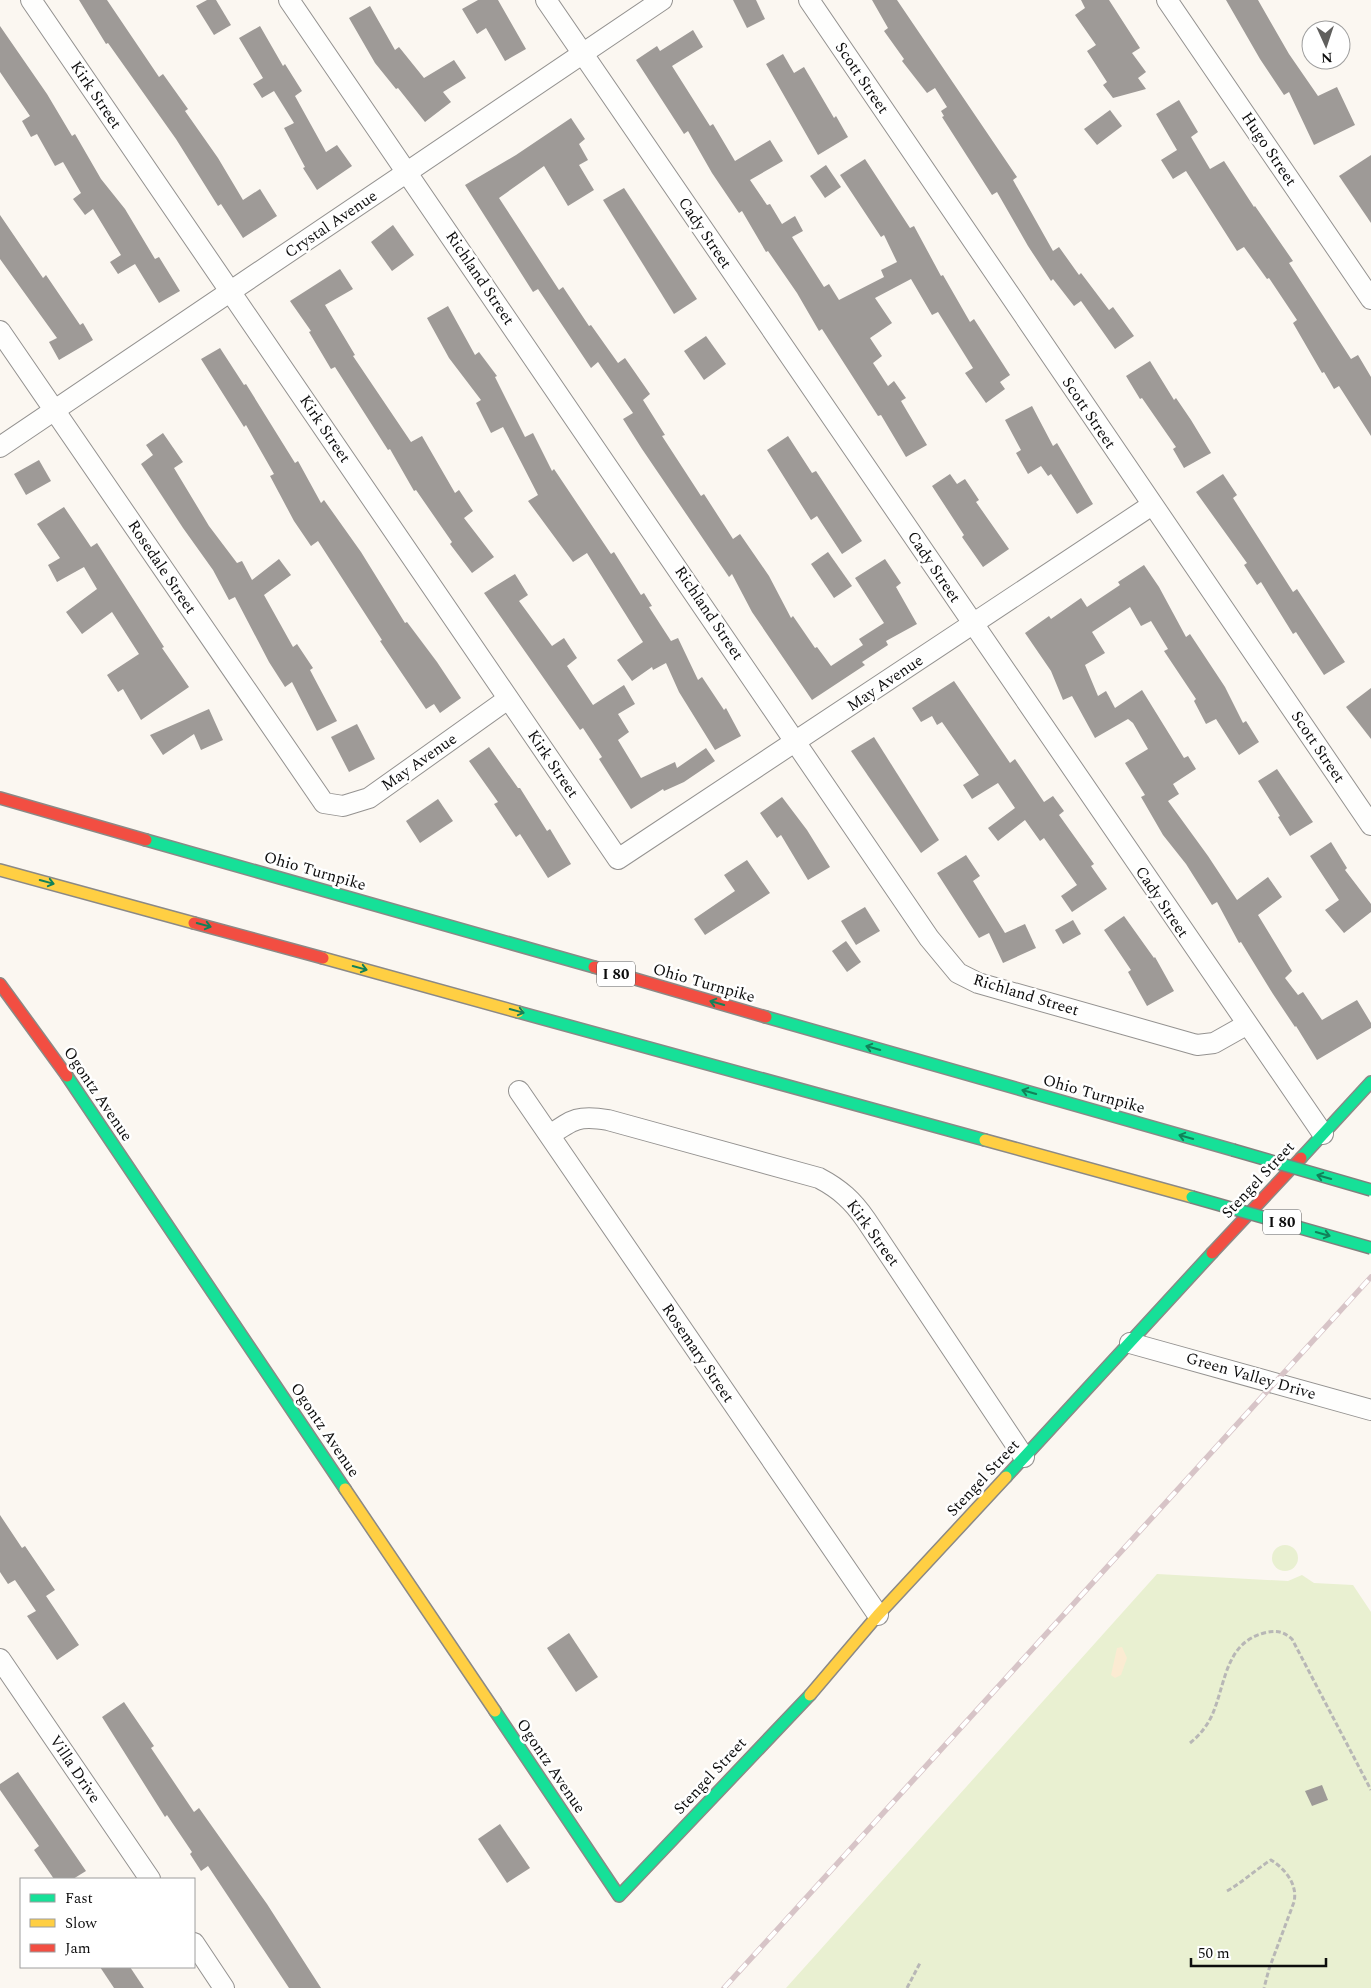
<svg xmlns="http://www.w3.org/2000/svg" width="1371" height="1988" font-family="Spectral,serif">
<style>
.green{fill:#e9f0d1}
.sand{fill:#fbebd2}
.building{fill:#9e9a97}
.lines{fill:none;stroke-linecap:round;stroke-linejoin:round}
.street-casing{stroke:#949290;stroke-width:22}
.fast-casing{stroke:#8b8986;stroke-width:14}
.slow-casing{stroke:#8b8986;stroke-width:14}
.jam-casing{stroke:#8b8986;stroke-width:14}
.path{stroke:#b8b7b6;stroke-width:3;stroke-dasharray:5 2.5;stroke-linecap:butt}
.street{stroke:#fefefd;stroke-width:20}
.fast{stroke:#16e098;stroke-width:11}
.slow{stroke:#ffcf43;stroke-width:11}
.jam{stroke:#f24e42;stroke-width:11}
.rail-casing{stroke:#d7c4c7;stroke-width:5.5}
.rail{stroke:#fff;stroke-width:4;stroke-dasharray:11;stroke-linecap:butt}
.fast-bridge-casing{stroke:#81807d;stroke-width:14;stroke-linecap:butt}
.fast-bridge{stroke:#16e098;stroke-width:11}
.oneway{stroke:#128159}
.labels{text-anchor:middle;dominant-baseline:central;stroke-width:5;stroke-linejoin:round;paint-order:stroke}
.shield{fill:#fff;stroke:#565656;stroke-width:1}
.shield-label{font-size:15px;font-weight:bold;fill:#0d0d0d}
.street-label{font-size:16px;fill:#0d0d0d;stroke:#fff}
</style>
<rect width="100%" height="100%" fill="#fbf7f1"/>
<g class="green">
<circle cx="1285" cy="1558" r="13"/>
<polygon points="1157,1574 1288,1581 1302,1575 1314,1583 1353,1585 1371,1612 1371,1988 786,1988"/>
</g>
<polygon class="sand" points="1122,1647 1127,1658 1121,1675 1115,1678 1111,1675 1117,1648"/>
<g class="building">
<polygon points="79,0 107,0 159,77 163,74 188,109 185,111 218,158 243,200 260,189 277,216 243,238 221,204 218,206 176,139 108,43 106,44"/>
<polygon points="207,0 216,0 231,25 214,35 196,6"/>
<polygon points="478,0 498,0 526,49 505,61 486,28 477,34 462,9"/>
<polygon points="733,0 756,0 765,19 747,28"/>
<polygon points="872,0 897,0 1017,177 1013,180 1053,251 1059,247 1079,275 1081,273 1109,310 1113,307 1134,336 1115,349 1081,301 1074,306 1053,279 1051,281 1028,246 997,192 992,195 942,117 944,116 941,111 947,107 935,88 927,93 902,61 904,59 884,31 888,28"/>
<polygon points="1081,0 1109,0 1140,48 1132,53 1146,72 1138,78 1146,89 1113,98 1103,85 1107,82 1087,51 1096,45 1075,15 1085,8"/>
<polygon points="1226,0 1258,0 1289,54 1318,96 1337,87 1355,125 1314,145 1289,92 1284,95 1260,59"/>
<polygon points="370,6 395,50 399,47 424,78 454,60 466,78 443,92 451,102 425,122 398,88 396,89 375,63 349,18"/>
<polygon points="0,26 47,94 72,136 75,134 101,179 125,209 155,259 159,257 180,291 159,303 135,264 118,274 110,262 121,255 93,209 85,215 73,199 81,193 63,162 55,166 37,134 31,137 22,121 30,116 0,72"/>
<polygon points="260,26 283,66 285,64 302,91 295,96 326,152 337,145 352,166 317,190 303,168 305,167 284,128 294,123 274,91 262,98 253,84 263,78 239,38"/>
<polygon points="693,30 703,47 672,66 710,126 713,124 735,161 770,140 783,161 750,180 767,205 770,204 782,224 795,216 803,231 792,237 824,287 829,284 839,300 884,277 881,270 897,262 884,235 881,237 840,175 865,159 910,228 914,226 941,276 943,275 970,322 974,319 1010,375 1000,382 1005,389 986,403 965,373 973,368 938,312 932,315 911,279 875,298 892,323 870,338 882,356 873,363 888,386 894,381 906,398 901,401 927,445 906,457 881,415 878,416 822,329 819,331 797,293 768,251 766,252 742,211 739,213 712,173 688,131 684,134 636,60 657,46 660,51"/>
<polygon points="783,54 794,73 804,67 834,118 836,116 848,137 818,155 766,64"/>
<polygon points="1179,100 1198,132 1191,137 1210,169 1224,161 1254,207 1255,206 1293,261 1289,263 1351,359 1358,355 1371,377 1371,436 1339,386 1334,389 1324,372 1322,373 1293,323 1297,320 1269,278 1267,279 1244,247 1237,251 1186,171 1173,179 1161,160 1177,150 1156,114"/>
<polygon points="1110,110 1122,126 1097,145 1084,129"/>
<polygon points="571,118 585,139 579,144 588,160 579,165 594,190 568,206 544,166 499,198 559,290 563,287 589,326 591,325 618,363 625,358 650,394 643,400 665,435 662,436 701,496 704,494 733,539 740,534 769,576 791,618 793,616 815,648 817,647 831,666 863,645 859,639 884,623 855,578 885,559 901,583 896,587 917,624 886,641 888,645 862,662 865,665 812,700 752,612 732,574 729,577 642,449 623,419 633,413 598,362 591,368 538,289 533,292 465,185 516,155"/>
<polygon points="1371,155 1371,223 1339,176"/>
<polygon points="826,165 841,187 825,198 810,176"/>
<polygon points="624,188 697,299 674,314 603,200"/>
<polygon points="0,215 43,278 46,275 80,325 83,323 93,340 59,360 49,342 57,338 0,259"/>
<polygon points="393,225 414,255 392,271 371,242"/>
<polygon points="340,269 353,289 325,305 355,355 353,356 411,442 422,436 455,493 459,490 473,511 464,518 494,557 472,573 450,544 452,542 416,490 414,491 390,449 388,450 335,367 331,369 309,332 311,331 290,301"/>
<polygon points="448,306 475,355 479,352 497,376 495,377 525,437 533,433 552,471 554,469 611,554 614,552 641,595 644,593 652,606 649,607 671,641 678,638 698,680 702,677 724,710 726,708 741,736 715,750 679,692 666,663 653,670 652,667 632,681 617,660 643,642 587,553 573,562 528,501 538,495 503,427 491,433 476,403 481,400 449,358 427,318"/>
<polygon points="706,336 726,364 704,380 684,351"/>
<polygon points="220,348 244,385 246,384 295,463 298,461 321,503 324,500 361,552 405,623 407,622 437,662 461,698 440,713 434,704 426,709 380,641 382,640 318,541 311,546 294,521 270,476 274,474 246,425 244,427 201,359"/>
<polygon points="1150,361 1174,400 1176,398 1191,420 1211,453 1184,468 1173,449 1176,447 1142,398 1140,399 1126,376"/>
<polygon points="1032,406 1053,446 1057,443 1093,504 1077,514 1051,474 1048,476 1041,466 1028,474 1016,453 1021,450 1005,420"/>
<polygon points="163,433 183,462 174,468 209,526 237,563 242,561 252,580 279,559 291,575 264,595 293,647 297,644 313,668 310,670 337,721 317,731 292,682 285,687 269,662 235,597 229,600 213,570 183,528 141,464 153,455 146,445"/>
<polygon points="788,436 812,473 816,471 862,541 842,554 817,516 811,520 767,450"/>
<polygon points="39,460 51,481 26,495 14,474"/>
<polygon points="950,474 957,484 965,479 979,500 976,502 1009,549 983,567 962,537 964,535 932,486"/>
<polygon points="1223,474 1237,495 1233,498 1293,592 1297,589 1345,662 1324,675 1296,632 1293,634 1261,582 1257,585 1244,565 1247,563 1196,492"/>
<polygon points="64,507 91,547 97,543 164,647 162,648 189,687 141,720 123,689 118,692 107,675 139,654 112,612 82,634 66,612 97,589 84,567 57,582 48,565 60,558 37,524"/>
<polygon points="828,552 852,586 834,598 811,564"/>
<polygon points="1144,565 1159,587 1186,637 1190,634 1225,687 1243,723 1246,721 1259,742 1239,755 1216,719 1206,724 1194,701 1196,699 1164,651 1168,649 1151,621 1141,626 1130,607 1092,632 1105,653 1085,665 1098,696 1106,691 1115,708 1142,690 1184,758 1188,756 1196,769 1173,784 1179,794 1168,801 1208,856 1237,900 1268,877 1282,897 1258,915 1292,971 1285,978 1298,995 1303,992 1322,1020 1357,1000 1371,1023 1371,1028 1317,1060 1296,1026 1295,1027 1273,994 1241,942 1239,943 1217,902 1212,905 1186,864 1163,835 1141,797 1145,795 1125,763 1148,749 1133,723 1128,719 1095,738 1072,696 1063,700 1051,671 1025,633 1049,616 1051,619 1081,598 1087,607 1120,585 1118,582"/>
<polygon points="515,574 528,595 519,601 552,646 564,638 577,658 567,666 593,705 624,685 635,704 618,714 629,732 618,740 641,778 675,762 677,768 706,748 715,761 684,782 664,791 663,789 631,809 599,759 602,757 583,728 580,730 484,593"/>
<polygon points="954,681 1010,763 1015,759 1044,802 1053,796 1064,811 1059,815 1094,864 1091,866 1107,889 1072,912 1061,896 1077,885 1044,838 1040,841 1025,820 998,841 988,828 1015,808 998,783 972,799 963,785 979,775 942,722 937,725 932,716 921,722 912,708"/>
<polygon points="1371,688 1371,739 1346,707"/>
<polygon points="209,709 223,740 201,750 194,734 163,755 150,735"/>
<polygon points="357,724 375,759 349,772 331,737"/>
<polygon points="874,737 939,840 921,853 851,751"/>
<polygon points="489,747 518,788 520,788 547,831 550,829 571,864 548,878 520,834 516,837 494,804 498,802 469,761"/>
<polygon points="1277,769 1313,822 1290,836 1278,817 1280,816 1258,781"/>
<polygon points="782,797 807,830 830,867 808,880 781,835 777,838 760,813"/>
<polygon points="438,799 453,821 420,843 406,821"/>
<polygon points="1331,842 1347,868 1345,870 1371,904 1371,912 1344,933 1325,910 1339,900 1310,856"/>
<polygon points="966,855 980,876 973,881 1005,933 1025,924 1036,948 1003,963 989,933 979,938 937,873"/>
<polygon points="747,860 770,893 705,935 694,919 735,891 724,875"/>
<polygon points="865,907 880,931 856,945 841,921"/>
<polygon points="1124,916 1154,958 1155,957 1174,991 1147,1006 1128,972 1131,970 1104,930"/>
<polygon points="1073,920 1081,934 1063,944 1055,930"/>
<polygon points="846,941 861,962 847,972 832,951"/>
<polygon points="0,1515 22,1548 25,1546 55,1590 46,1596 79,1645 57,1660 27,1616 36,1611 15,1580 8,1584 0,1572"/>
<polygon points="569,1633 598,1677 576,1692 547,1648"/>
<polygon points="124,1702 154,1746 151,1748 194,1812 199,1808 267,1904 321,1988 289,1988 208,1866 201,1871 190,1854 192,1852 167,1815 165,1817 102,1717"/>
<polygon points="18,1772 86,1871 73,1879 54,1879 34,1850 39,1846 0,1790 0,1784"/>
<polygon points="1322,1785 1328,1800 1312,1806 1305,1791"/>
<polygon points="500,1824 530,1868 507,1883 478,1839"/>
<polygon points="100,1967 130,1967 144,1988 114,1988"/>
</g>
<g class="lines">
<g class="street-casing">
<g id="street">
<polyline points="31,0 618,859 1152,505"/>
<polyline points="289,0 929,938 958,973 978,983 1197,1045 1214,1043 1246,1025"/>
<polyline points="546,0 1323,1134"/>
<polyline points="809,0 1371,825"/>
<polyline points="1167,0 1371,299"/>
<polyline points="0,331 324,803 343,806 369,798 508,699"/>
<polyline points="0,447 662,0"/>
<polyline points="519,1091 878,1615"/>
<path d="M 550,1135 C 573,1119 579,1115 608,1120 L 819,1178 C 840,1189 853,1201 866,1220 L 1024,1457"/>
<polyline points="1130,1343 1371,1410"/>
<polyline points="0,1659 150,1879"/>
<polyline points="194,1943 224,1988"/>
</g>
</g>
<g class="fast-casing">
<g id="fast">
<polyline points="146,840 594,967"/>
<polyline points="518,1012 985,1140"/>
<polyline points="766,1017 1233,1150"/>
<polyline points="67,1076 345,1489"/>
<polyline points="1301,1158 1371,1082"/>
<polyline points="1006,1477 1212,1253"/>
<polyline points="495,1711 619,1896 810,1695"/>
</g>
</g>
<g class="slow-casing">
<g id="slow">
<polyline points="0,870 194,923"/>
<polyline points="323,958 518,1012"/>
<polyline points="985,1140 1192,1197"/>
<polyline points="345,1489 495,1711"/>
<polyline points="810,1695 878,1615 1006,1477"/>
</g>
</g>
<g class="jam-casing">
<g id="jam">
<polyline points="0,798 146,840"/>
<polyline points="194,923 323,958"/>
<polyline points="594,967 766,1017"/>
<polyline points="0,984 67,1076"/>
<polyline points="1212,1253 1301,1158"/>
</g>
</g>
<g class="path">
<path d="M 1190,1743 C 1200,1735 1208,1725 1213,1713 C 1226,1681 1226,1643 1264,1633 C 1276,1630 1283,1631 1292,1639 L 1371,1790"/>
<path d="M 1227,1891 C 1243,1882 1255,1870 1271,1860 C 1285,1869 1298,1884 1294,1902 L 1269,1969 L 1264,1988"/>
<polyline points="907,1988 920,1963"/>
</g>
<use href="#street" class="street"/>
<use href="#fast" class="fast"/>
<use href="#slow" class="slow"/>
<use href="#jam" class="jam"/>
<g class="rail-casing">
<polyline id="rail" points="724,1988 1371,1277"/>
</g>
<use href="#rail" class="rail"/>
<g class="fast-bridge-casing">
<g id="fast-bridge">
<polyline points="1233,1150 1371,1190"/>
<polyline points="1192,1197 1371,1248"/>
</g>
</g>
<use href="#fast-bridge" class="fast-bridge"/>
</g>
<defs><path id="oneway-shaft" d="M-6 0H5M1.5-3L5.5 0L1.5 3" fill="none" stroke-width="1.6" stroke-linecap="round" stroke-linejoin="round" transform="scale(1.25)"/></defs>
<g class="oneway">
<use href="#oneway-shaft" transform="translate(47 882) rotate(15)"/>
<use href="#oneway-shaft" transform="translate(204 925) rotate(15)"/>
<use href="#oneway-shaft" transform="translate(360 968) rotate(15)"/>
<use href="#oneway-shaft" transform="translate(717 1003) rotate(-164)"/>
<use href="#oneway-shaft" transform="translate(517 1011) rotate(15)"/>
<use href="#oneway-shaft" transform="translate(873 1048) rotate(-164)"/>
<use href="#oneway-shaft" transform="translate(1029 1092) rotate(-164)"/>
<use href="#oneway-shaft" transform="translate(1186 1137) rotate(-164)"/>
<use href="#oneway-shaft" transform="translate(1324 1177) rotate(-164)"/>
<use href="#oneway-shaft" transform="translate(1323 1234) rotate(16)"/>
</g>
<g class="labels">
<g class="shield">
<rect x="597" y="961.5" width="38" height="25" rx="4"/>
<rect x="1263" y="1209.5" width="38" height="25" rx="4"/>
</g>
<g class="shield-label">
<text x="616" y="974">I 80</text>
<text x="1282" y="1222">I 80</text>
</g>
<g class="street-label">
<text transform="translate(862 78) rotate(56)">Scott Street</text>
<text transform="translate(96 95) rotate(56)">Kirk Street</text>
<text transform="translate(1269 149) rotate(56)">Hugo Street</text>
<text transform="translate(331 224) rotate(-34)">Crystal Avenue</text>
<text transform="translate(705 233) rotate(56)">Cady Street</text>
<text transform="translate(480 278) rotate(56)">Richland Street</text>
<text transform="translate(1089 413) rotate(56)">Scott Street</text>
<text transform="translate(325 429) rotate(56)">Kirk Street</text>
<text transform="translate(162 567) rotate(56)">Rosedale Street</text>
<text transform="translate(934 567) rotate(56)">Cady Street</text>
<text transform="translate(709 613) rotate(56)">Richland Street</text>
<text transform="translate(885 683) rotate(-34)">May Avenue</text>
<text transform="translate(1318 747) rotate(56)">Scott Street</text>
<text transform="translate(419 762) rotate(-35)">May Avenue</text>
<text transform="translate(553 764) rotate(56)">Kirk Street</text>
<text transform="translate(315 871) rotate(16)">Ohio Turnpike</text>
<text transform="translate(1162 902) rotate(56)">Cady Street</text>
<text transform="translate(704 983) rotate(16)">Ohio Turnpike</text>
<text transform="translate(1026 995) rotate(17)">Richland Street</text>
<text transform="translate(98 1094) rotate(56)">Ogontz Avenue</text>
<text transform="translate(1094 1094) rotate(16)">Ohio Turnpike</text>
<text transform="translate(1258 1180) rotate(-47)">Stengel Street</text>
<text transform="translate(873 1233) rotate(54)">Kirk Street</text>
<text transform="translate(698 1353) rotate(56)">Rosemary Street</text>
<text transform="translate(1251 1376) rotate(16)">Green Valley Drive</text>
<text transform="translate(325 1430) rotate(56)">Ogontz Avenue</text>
<text transform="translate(983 1478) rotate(-47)">Stengel Street</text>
<text transform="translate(551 1766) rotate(56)">Ogontz Avenue</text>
<text transform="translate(75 1769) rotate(56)">Villa Drive</text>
<text transform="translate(710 1776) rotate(-47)">Stengel Street</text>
</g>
</g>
<rect x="20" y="1878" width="175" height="90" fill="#ffffff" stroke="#9e9e9e"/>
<rect x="30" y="1894" width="25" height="8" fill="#16e098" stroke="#9e9e9e"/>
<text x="65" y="1903" font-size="15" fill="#0d0d0d">Fast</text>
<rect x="30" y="1919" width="25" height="8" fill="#ffcf43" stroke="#9e9e9e"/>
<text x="65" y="1928" font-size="15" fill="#0d0d0d">Slow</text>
<rect x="30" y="1944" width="25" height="8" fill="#f24e42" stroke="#9e9e9e"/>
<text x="65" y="1953" font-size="15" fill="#0d0d0d">Jam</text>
<g transform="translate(1326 45) rotate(177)"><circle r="24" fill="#ffffff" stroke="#9e9e9e"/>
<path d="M0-4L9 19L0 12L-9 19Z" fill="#605f5d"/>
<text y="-8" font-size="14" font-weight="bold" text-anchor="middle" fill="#0d0d0d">N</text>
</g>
<path d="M1191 1958v8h135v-8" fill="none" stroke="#0d0d0d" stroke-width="2.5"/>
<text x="1198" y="1958" font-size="15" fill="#0d0d0d" stroke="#ffffff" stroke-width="4" paint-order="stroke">50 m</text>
</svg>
